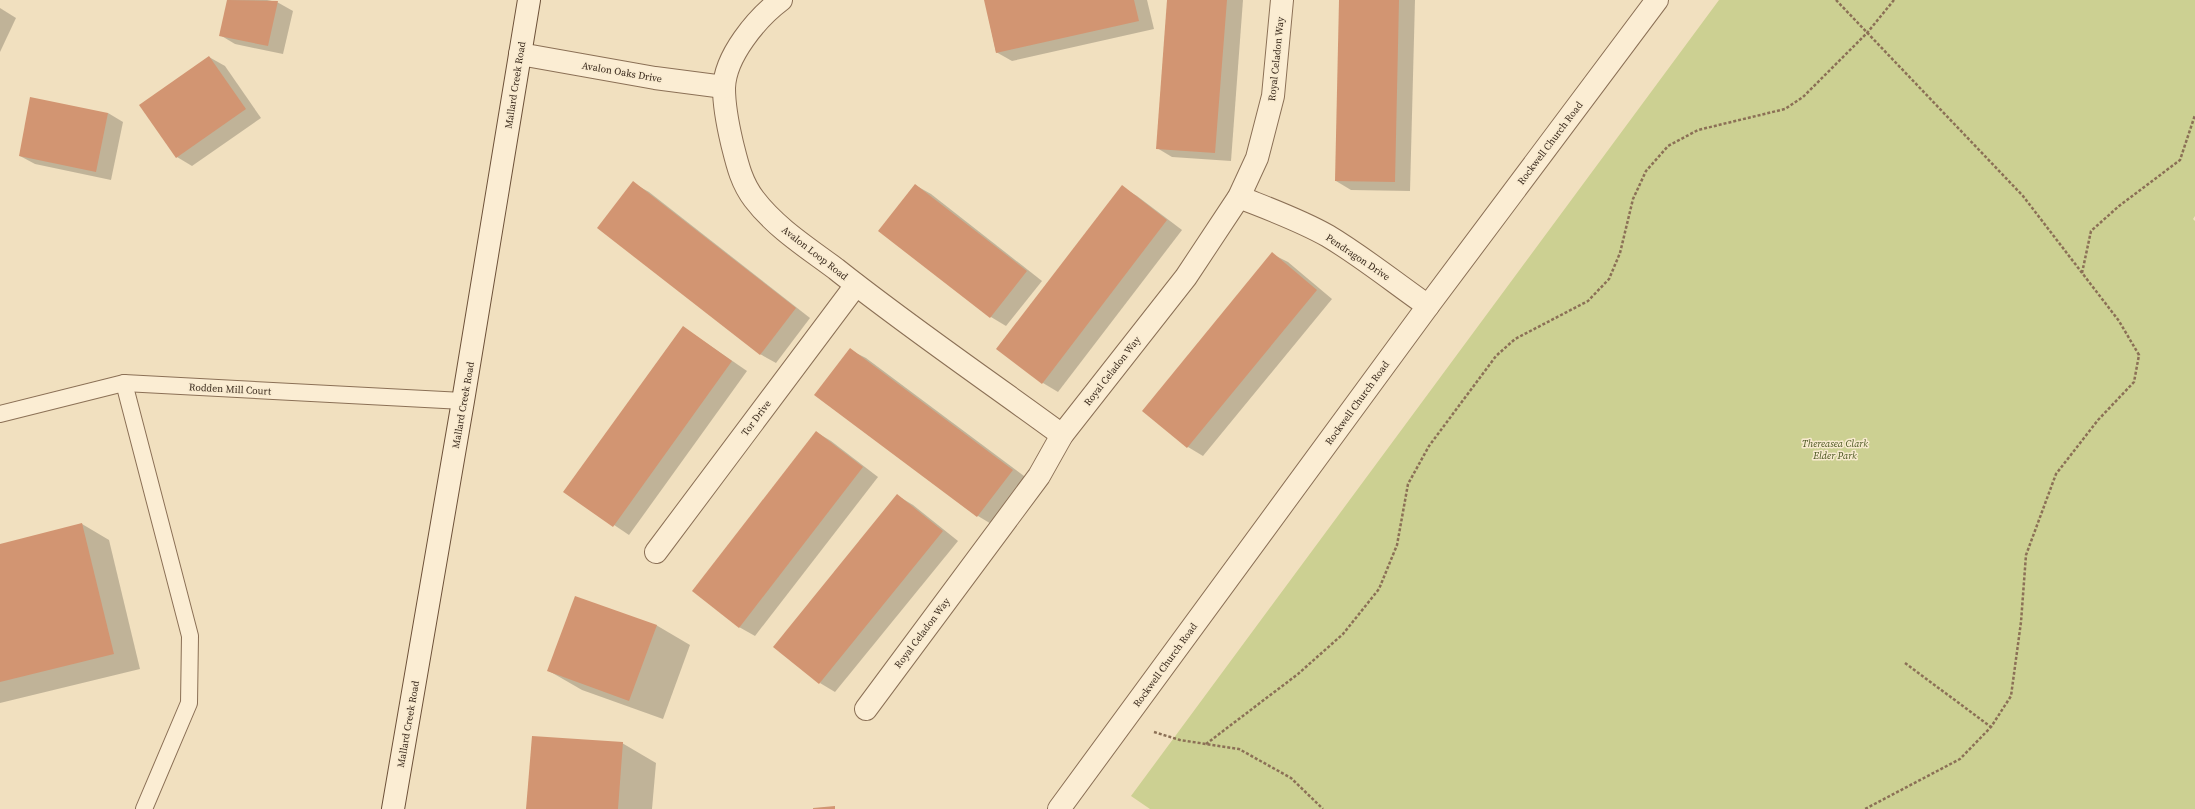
<svg xmlns="http://www.w3.org/2000/svg" width="2195" height="809" font-family="'Source Serif 4',serif">
<style>
.green{fill:#ccd092}
.shadow{fill:#0003}
.building{fill:#d29572}
.lines{fill:none;stroke-linecap:round;stroke-linejoin:round}
.service-casing{stroke:#8b7056;stroke-width:18}
.minor-casing{stroke:#8b7056;stroke-width:24}
.secondary-casing{stroke:#6d5139;stroke-width:24}
.path{stroke:#8b7056;stroke-width:2.5;stroke-dasharray:3 2;stroke-linecap:butt}
.service{stroke:#fbedd3;stroke-width:16}
.minor{stroke:#fbedd3;stroke-width:22}
.secondary{stroke:#fbedd3;stroke-width:22}
.labels{text-anchor:middle;dominant-baseline:central;stroke-width:3;stroke-linejoin:round;paint-order:stroke}
.street-label{font-size:10px;fill:#39291c;stroke:#f8eacf}
.park-label{font-size:10px;font-style:italic;fill:#4c5721;stroke:#f8eacf}
</style>
<rect width="100%" height="100%" fill="#f1e0bf"/>
<polygon class="green" points="1719,0 2195,0 2195,216 2193,219 2195,221 2195,809 1150,809 1131,796"/>
<g class="shadow">
<polygon points="228,0 267,0 277,2 293,11 283,54 235,44 220,35"/>
<polygon points="985,0 1147,0 1154,29 1012,61 996,52"/>
<polygon points="1168,0 1243,0 1231,161 1172,157 1157,148"/>
<polygon points="1340,0 1415,0 1410,191 1351,190 1336,181"/>
<polygon points="0,8 16,18 0,52"/>
<polygon points="209,57 225,66 261,118 192,166 177,157"/>
<polygon points="108,113 123,122 111,180 35,164 20,156"/>
<polygon points="633,183 649,192 810,318 776,363 760,354"/>
<polygon points="915,185 931,194 1042,281 1006,326 991,317 879,231"/>
<polygon points="1122,187 1137,196 1182,230 1058,392 1043,383 997,349"/>
<polygon points="1272,254 1288,262 1332,299 1203,456 1188,447 1143,411"/>
<polygon points="683,327 747,371 629,535 565,492"/>
<polygon points="850,350 866,358 1028,479 993,525 978,516"/>
<polygon points="816,432 831,441 878,477 755,636 739,627"/>
<polygon points="898,496 913,505 958,541 835,692 820,683"/>
<polygon points="82,524 109,540 140,669 0,703 0,545"/>
<polygon points="656,625 690,645 663,719 582,690 549,671"/>
<polygon points="622,743 656,763 652,809 527,809"/>
</g>
<g class="building">
<polygon points="227,0 278,1 268,46 219,36"/>
<polygon points="984,0 1134,0 1139,21 996,53"/>
<polygon points="1167,0 1227,0 1215,153 1156,149"/>
<polygon points="1339,0 1399,0 1395,182 1335,181"/>
<polygon points="209,56 246,109 176,158 139,105"/>
<polygon points="30,97 108,113 96,172 19,156"/>
<polygon points="633,181 796,308 760,355 597,228"/>
<polygon points="915,184 1027,271 990,318 878,231"/>
<polygon points="1122,185 1167,220 1042,384 996,349"/>
<polygon points="1272,252 1317,290 1187,448 1142,411"/>
<polygon points="683,326 732,361 613,527 563,492"/>
<polygon points="850,348 1013,470 977,517 814,395"/>
<polygon points="816,431 863,467 739,628 692,591"/>
<polygon points="897,494 943,531 819,684 773,647"/>
<polygon points="82,523 114,654 0,682 0,544"/>
<polygon points="575,596 657,625 629,701 547,671"/>
<polygon points="532,736 623,742 618,809 526,809"/>
<polygon points="835,806 835,809 813,809 813,808"/>
</g>
<g class="lines">
<g class="service-casing">
<g id="service">
<polyline points="124,383 190,636 189,703 144,809"/>
<polyline points="0,414 124,383 463,401"/>
</g>
</g>
<g class="minor-casing">
<g id="minor">
<path d="M 781,0 C 757,18 725,56 724,88 C 724,105 728,126 732,143 C 737,163 741,182 754,199 C 776,228 808,248 836,269 C 909,327 987,380 1062,435"/>
<polyline points="520,54 655,78 724,87"/>
<path d="M 1239,197 C 1269,209 1300,220 1328,236 C 1363,257 1395,283 1428,306"/>
<polyline points="656,552 856,285"/>
<polyline points="866,709 1039,476 1062,435 1186,277 1239,197 1257,158 1273,96 1282,0"/>
<polyline points="1059,809 1428,306 1657,0"/>
</g>
</g>
<g class="secondary-casing">
<polyline id="secondary" points="393,809 463,401 529,0"/>
</g>
<g class="path">
<polyline points="1836,0 2023,196 2119,321 2139,355 2134,382 2098,420 2056,474 2026,555 2021,622 2011,696 1991,727 1960,759 1865,809"/>
<polyline points="2082,273 2091,231 2119,206 2180,160 2195,115"/>
<polyline points="1905,663 1991,727"/>
<polyline points="1154,732 1180,740 1239,749 1291,778 1323,809"/>
<polyline points="1206,744 1298,674 1343,634 1379,589 1397,545 1408,484 1429,446 1496,356 1515,339 1588,301 1609,279 1620,253 1633,199 1646,171 1668,146 1698,130 1785,109 1803,97 1867,33 1894,0"/>
</g>
<use href="#service" class="service"/>
<use href="#minor" class="minor"/>
<use href="#secondary" class="secondary"/>
</g>
<g class="labels">
<g class="street-label">
<text transform="translate(1276 59) rotate(-84)">Royal Celadon Way</text>
<text transform="translate(622 72) rotate(10)">Avalon Oaks Drive</text>
<text transform="translate(515 85) rotate(-81)">Mallard Creek Road</text>
<text transform="translate(1550 143) rotate(-53)">Rockwell Church Road</text>
<text transform="translate(815 253) rotate(38)">Avalon Loop Road</text>
<text transform="translate(1358 257) rotate(34)">Pendragon Drive</text>
<text transform="translate(1112 371) rotate(-52)">Royal Celadon Way</text>
<text transform="translate(230 389) rotate(3)">Rodden Mill Court</text>
<text transform="translate(1357 403) rotate(-54)">Rockwell Church Road</text>
<text transform="translate(463 405) rotate(-80)">Mallard Creek Road</text>
<text transform="translate(756 418) rotate(-53)">Tor Drive</text>
<text transform="translate(922 633) rotate(-53)">Royal Celadon Way</text>
<text transform="translate(1165 665) rotate(-54)">Rockwell Church Road</text>
<text transform="translate(408 724) rotate(-80)">Mallard Creek Road</text>
</g>
<g class="park-label">
<text x="1835" y="443">Thereasea Clark<tspan x="1835" dy="12">Elder Park</tspan></text>
</g>
</g>
</svg>
